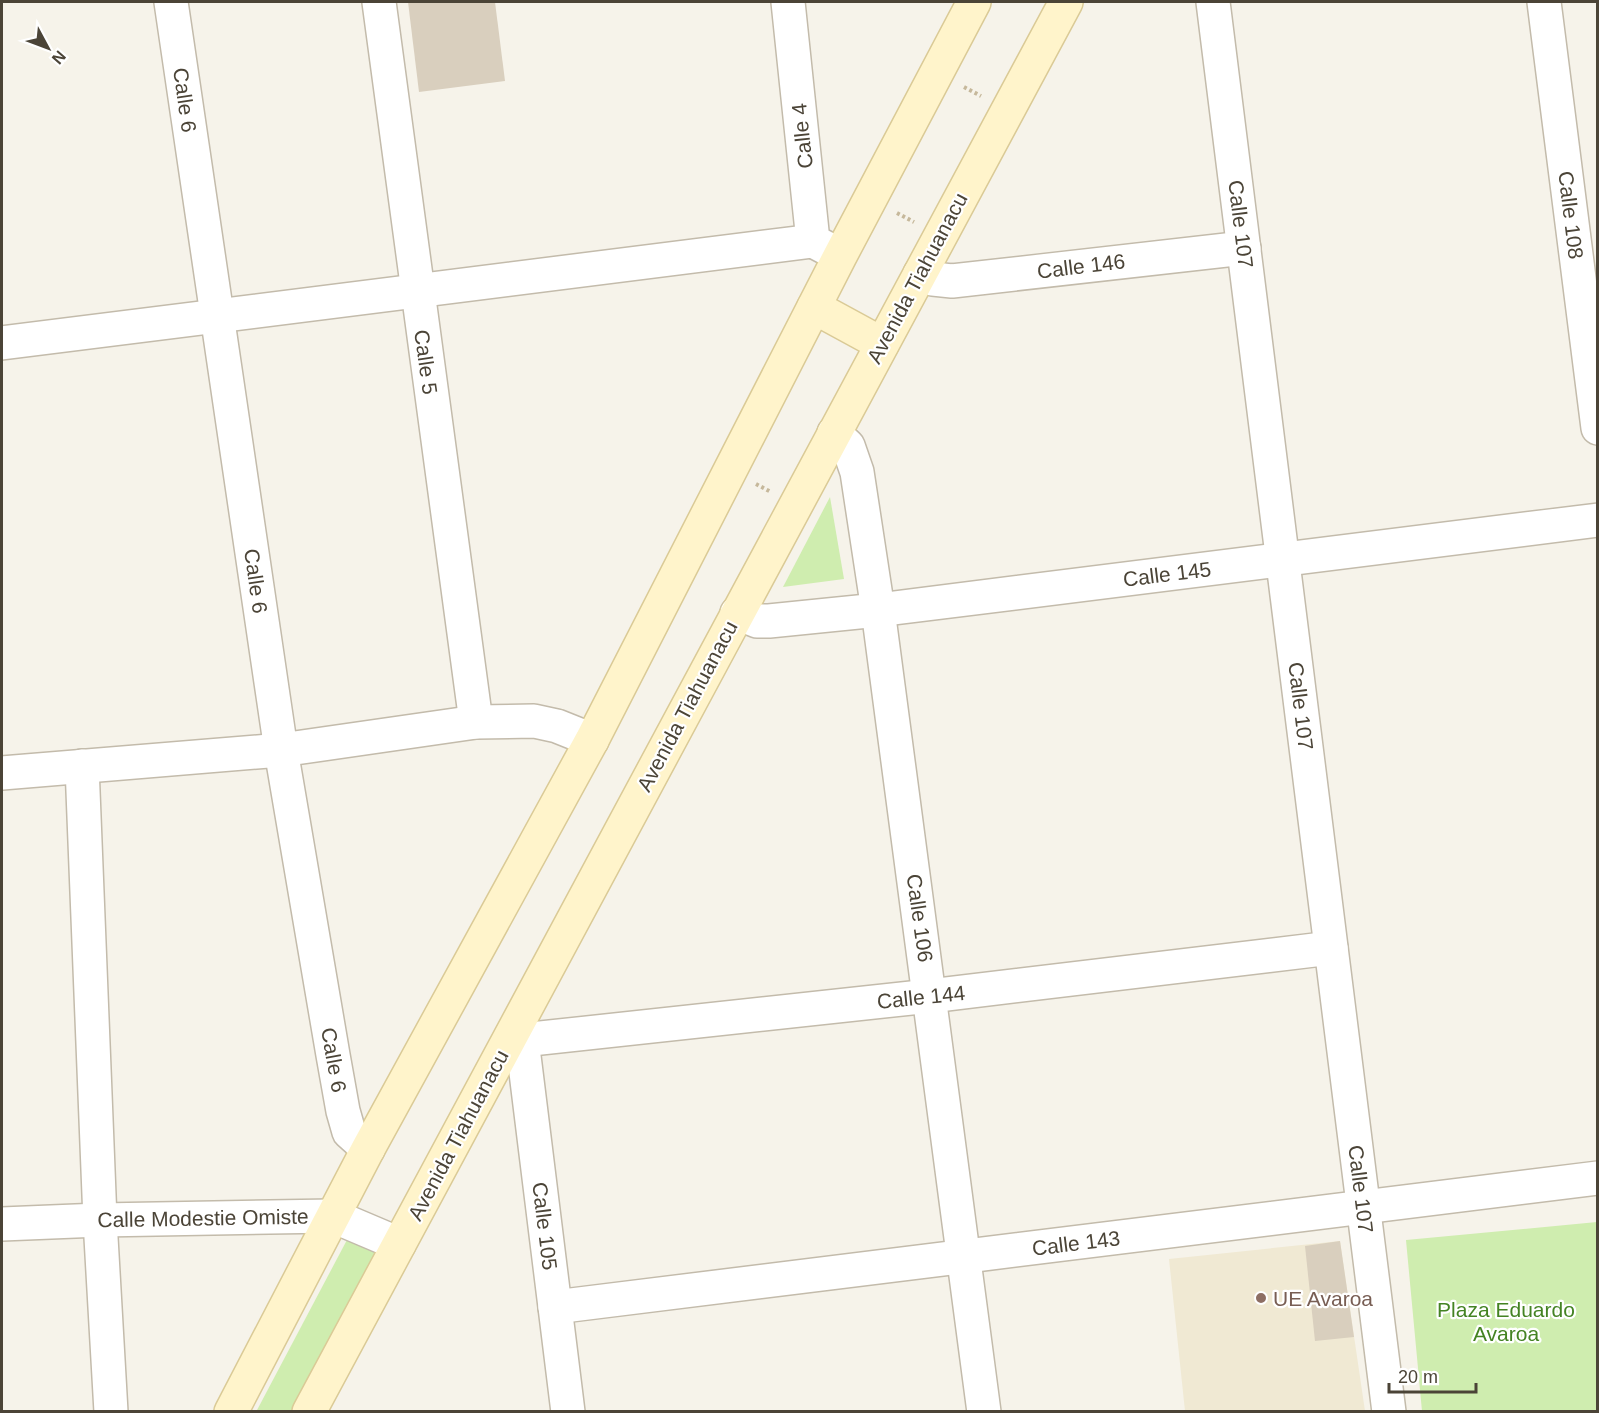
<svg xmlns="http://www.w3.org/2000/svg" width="1599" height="1413" font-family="Arial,sans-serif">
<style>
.education{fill:#f0e9d3}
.green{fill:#cfedaf}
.building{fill:#d9cfbe}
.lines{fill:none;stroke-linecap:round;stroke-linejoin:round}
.minor-casing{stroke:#c3bbab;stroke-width:36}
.secondary-casing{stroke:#daca96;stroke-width:36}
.path{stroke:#c6b89b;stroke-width:4;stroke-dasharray:3 3;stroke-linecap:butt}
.minor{stroke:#fff;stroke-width:33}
.secondary{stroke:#fff4cb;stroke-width:33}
.education-dot{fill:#8d6e63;stroke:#fff;stroke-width:2}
.labels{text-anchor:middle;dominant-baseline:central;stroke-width:4.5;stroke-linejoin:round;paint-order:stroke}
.street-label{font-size:21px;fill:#4b4437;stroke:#fff}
.education-label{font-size:21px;fill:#785e54;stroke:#fff;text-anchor:start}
.park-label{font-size:21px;fill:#448323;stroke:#fff}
</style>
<rect width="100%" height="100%" fill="#f6f3ea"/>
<polygon class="education" points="1340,1241 1365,1411 1185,1411 1169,1259"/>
<g class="green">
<polygon points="830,497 844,579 783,587"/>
<polygon points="1597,1222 1597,1411 1422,1411 1406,1240"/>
<polygon points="348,1238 378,1252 295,1411 256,1412"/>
</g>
<g class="building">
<polygon points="408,2 495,2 505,81 419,92"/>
<polygon points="1340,1241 1354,1337 1315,1341 1305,1246"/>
</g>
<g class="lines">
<g class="minor-casing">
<g id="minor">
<polyline points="171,2 281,750 333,1055 343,1111 349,1132 368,1149"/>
<polyline points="379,2 476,722"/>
<polyline points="788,2 813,241 832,251"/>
<polyline points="1213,2 1389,1412"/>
<polyline points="1544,2 1598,428"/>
<polyline points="920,274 933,279 952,281 1244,248"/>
<polyline points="2,343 813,241"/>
<polyline points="834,433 848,446 857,472 878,610 984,1412"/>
<polyline points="737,613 757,621 769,621 878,610 1598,520"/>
<polyline points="82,766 100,1220 111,1412"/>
<polyline points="2,773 281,750 476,722 534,721 557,726 592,740"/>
<polyline points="511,1037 522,1040 930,996 1331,948"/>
<polyline points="522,1040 568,1412"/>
<polyline points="2,1224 100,1220 333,1216 399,1244"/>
<polyline points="555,1307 1598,1178"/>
</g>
</g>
<g class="secondary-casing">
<g id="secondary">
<polyline points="814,307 882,344"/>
<polyline points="231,1412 368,1149 592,740 840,256 974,2"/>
<polyline points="309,1412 1066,2"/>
</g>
</g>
<g class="path">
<polyline points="964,87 981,96"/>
<polyline points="897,213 914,222"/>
<polyline points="756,484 771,492"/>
</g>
<use href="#minor" class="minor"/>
<use href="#secondary" class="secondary"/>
</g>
<circle class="education-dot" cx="1261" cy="1298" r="6"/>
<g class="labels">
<g class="street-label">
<text transform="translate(185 100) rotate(82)">Calle 6</text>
<text transform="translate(802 136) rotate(-96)">Calle 4</text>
<text transform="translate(1571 215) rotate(83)">Calle 108</text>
<text transform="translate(1241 224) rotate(83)">Calle 107</text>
<text transform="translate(1081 266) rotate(-7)">Calle 146</text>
<text transform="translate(917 278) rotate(-62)">Avenida Tiahuanacu</text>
<text transform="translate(426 362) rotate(82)">Calle 5</text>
<text transform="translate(1167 574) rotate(-7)">Calle 145</text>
<text transform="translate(256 581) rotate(82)">Calle 6</text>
<text transform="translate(687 706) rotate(-62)">Avenida Tiahuanacu</text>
<text transform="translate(1301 706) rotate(83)">Calle 107</text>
<text transform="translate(920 918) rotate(82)">Calle 106</text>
<text transform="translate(921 997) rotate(-6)">Calle 144</text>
<text transform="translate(334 1060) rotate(80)">Calle 6</text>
<text transform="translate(458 1135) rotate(-62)">Avenida Tiahuanacu</text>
<text transform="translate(1361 1189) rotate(83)">Calle 107</text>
<text transform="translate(203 1218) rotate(-1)">Calle Modestie Omiste</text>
<text transform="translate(545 1226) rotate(83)">Calle 105</text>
<text transform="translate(1076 1243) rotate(-7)">Calle 143</text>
</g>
<g class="education-label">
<text x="1273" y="1298">UE Avaroa</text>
</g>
<g class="park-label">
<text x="1506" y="1309">Plaza Eduardo<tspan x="1506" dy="24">Avaroa</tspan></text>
</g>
</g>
<rect width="1599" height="1413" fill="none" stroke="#4b4437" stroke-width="6"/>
<g transform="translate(48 48) rotate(131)" stroke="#ffffff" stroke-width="4.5" paint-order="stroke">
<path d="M0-4.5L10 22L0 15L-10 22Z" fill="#4b4437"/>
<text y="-9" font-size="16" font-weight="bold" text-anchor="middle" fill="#4b4437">N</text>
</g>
<path d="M1389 1383v9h87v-9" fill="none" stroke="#4b4437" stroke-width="3"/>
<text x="1398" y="1383" font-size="18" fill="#4b4437" stroke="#ffffff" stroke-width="4.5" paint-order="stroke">20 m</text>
</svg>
